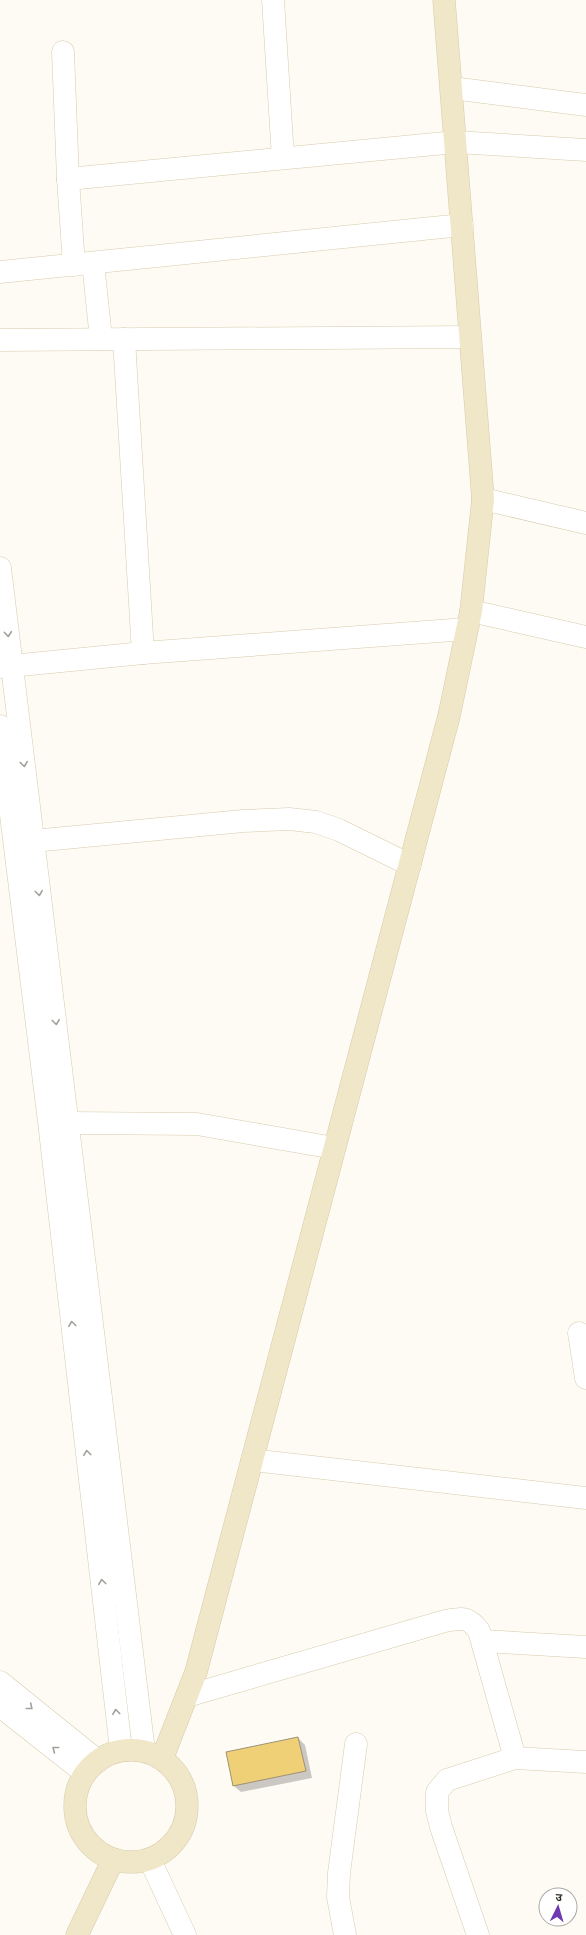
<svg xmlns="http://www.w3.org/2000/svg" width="586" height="1935" font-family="'Fira Sans Condensed','Noto Sans Devanagari',sans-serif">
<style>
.shadow{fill:#0003}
.building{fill:#f0d077;stroke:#9d9274}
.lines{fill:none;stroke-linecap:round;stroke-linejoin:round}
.minor-casing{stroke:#d7cbab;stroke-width:23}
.tertiary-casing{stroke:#d7cbab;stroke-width:23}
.secondary-casing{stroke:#d7cbab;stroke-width:23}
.minor{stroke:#fff;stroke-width:22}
.tertiary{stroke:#fff;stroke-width:22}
.secondary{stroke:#f0e6c8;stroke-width:22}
.oneway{stroke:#a2a09a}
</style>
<rect width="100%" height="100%" fill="#fefbf5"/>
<polygon class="shadow" points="298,1738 305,1745 312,1778 241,1792 234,1786"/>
<polygon class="building" points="298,1737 306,1771 233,1786 226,1752"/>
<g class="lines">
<g class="minor-casing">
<g id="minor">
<polyline points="273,0 283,158"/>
<polyline points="63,52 68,179 74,265"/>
<polyline points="452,88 586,105"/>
<polyline points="68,179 456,142 586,150"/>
<polyline points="93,263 101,339"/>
<polyline points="0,272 462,225"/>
<polyline points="124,339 143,653"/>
<polyline points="0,340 470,337"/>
<polyline points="483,499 586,523"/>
<polyline points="0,568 144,1751"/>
<polyline points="471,611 586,637"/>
<polyline points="0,667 143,653 466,629"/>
<polyline points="0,726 49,1122 121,1750"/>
<polyline points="33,841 243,821 289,819 316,822 339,830 410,865"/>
<polyline points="69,1123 197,1124 334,1148"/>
<polyline points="579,1333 586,1378"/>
<polyline points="252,1460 586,1498"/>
<polyline points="483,1641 586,1647"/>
<polyline points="0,1682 98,1761"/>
<path d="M 187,1696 L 445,1621 C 462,1618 468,1616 479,1631 L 515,1758"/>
<polyline points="0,1706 85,1773"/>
<polyline points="345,1935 338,1897 339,1873 356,1744"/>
<polyline points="478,1935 441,1827 437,1811 437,1792 447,1780 515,1758 586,1762"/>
</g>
</g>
<g class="tertiary-casing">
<polyline id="tertiary" points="150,1860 185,1935"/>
</g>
<g class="secondary-casing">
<g id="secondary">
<circle cx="131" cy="1806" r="56"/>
<polyline points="162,1759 196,1672 449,716 471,611 483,499 444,0"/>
<polyline points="77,1935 113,1860"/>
</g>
</g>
<use href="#minor" class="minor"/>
<use href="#tertiary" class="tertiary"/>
<use href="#secondary" class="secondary"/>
</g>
<defs><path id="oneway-chevron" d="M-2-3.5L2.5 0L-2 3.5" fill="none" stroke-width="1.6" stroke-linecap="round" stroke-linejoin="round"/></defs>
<g class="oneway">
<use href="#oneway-chevron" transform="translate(8 634) rotate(85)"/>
<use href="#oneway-chevron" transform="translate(24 764) rotate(83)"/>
<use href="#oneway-chevron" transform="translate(39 893) rotate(83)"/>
<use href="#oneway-chevron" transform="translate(56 1022) rotate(83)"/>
<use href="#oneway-chevron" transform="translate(72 1324) rotate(-97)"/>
<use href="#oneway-chevron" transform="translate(87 1453) rotate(-97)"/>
<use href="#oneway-chevron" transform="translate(102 1582) rotate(-97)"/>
<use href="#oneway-chevron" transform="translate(30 1707) rotate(39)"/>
<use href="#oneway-chevron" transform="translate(116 1712) rotate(-97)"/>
<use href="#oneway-chevron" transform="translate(55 1749) rotate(-142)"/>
</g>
<g transform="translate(558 1907) rotate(5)"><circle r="19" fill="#ffffff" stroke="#acaaa5"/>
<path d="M0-3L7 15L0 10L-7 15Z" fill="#6f3ab1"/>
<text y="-6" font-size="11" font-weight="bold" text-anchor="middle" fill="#302b1f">उ</text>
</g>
</svg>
